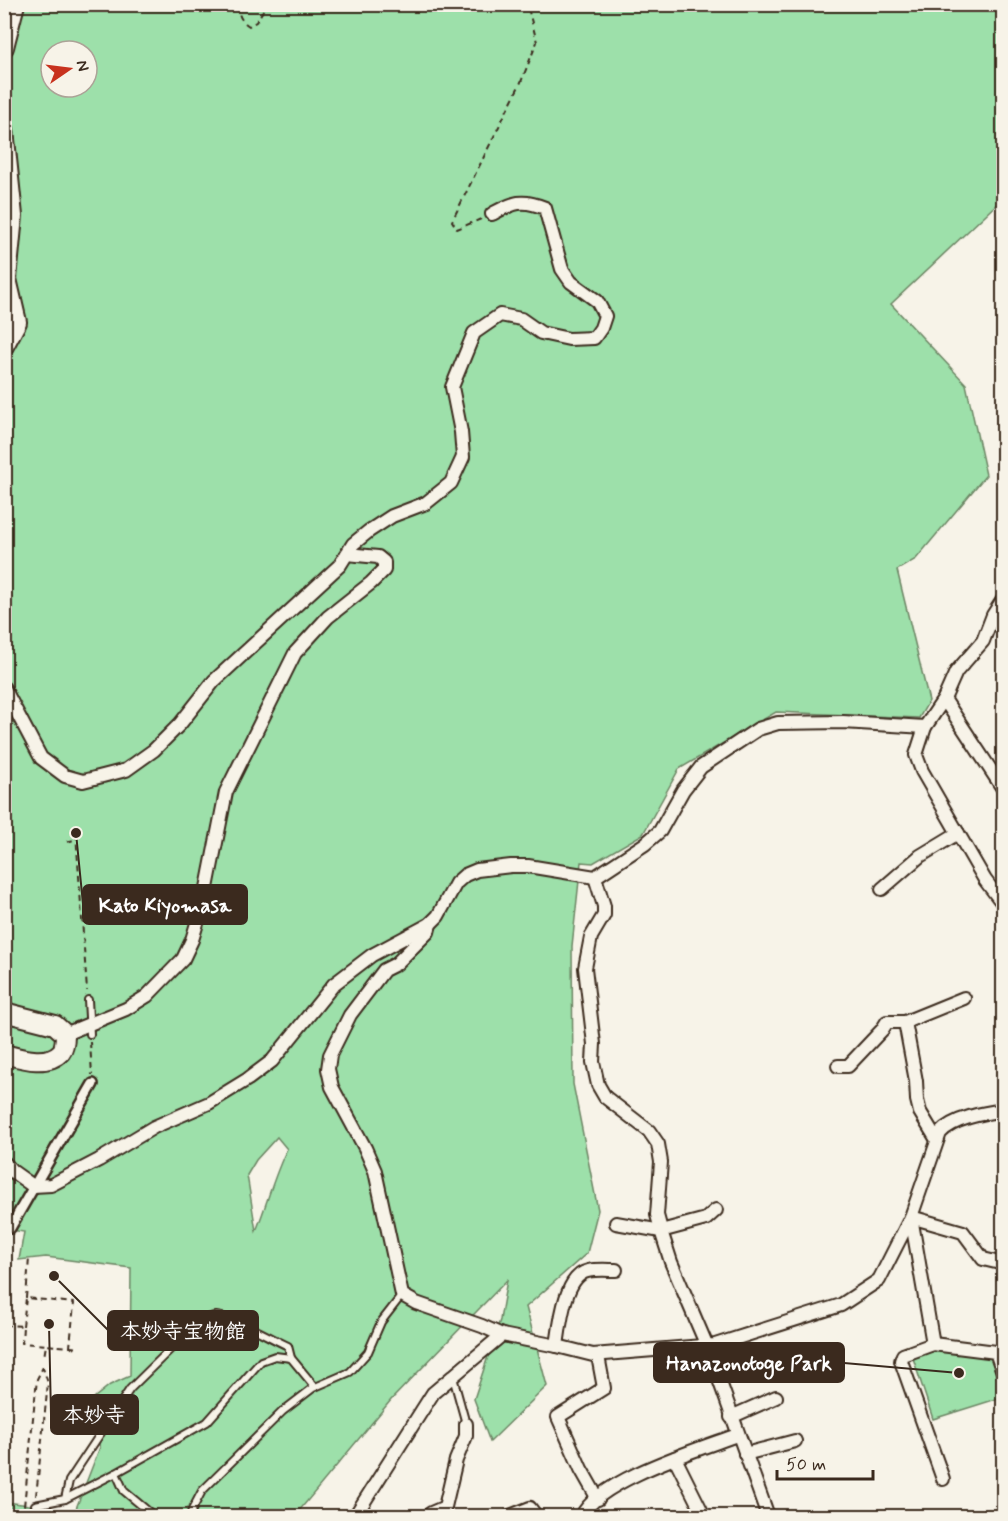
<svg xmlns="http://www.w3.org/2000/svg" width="1008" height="1521" font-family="Mynerve,'Klee One',sans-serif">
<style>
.green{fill:#9de0aa;stroke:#6c8564;stroke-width:1.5;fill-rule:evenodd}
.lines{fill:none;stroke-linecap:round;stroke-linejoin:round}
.service-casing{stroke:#3b2a1e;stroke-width:10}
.pedestrian-casing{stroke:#3b2a1e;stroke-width:14}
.minor-casing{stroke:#3b2a1e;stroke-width:16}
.primary-casing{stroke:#3b2a1e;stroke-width:22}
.path{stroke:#3b2a1e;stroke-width:2;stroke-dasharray:6 4.5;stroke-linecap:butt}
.service{stroke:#f7f3e8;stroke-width:6}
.pedestrian{stroke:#f7f3e8;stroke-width:9}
.minor{stroke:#f7f3e8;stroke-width:12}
.primary{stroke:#f7f3e8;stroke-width:18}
.leader{fill:none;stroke:#3b2a1e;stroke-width:2}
.callout-dot{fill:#3b2a1e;stroke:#f7f3e8;stroke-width:2}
.callout{fill:#3b2a1e;stroke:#3b2a1e;stroke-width:2}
.callout-label{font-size:21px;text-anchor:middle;font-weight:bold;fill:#fff}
</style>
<rect width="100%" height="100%" fill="#f7f3e8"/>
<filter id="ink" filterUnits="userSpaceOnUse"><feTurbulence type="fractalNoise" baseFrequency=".0167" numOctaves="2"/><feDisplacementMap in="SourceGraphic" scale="12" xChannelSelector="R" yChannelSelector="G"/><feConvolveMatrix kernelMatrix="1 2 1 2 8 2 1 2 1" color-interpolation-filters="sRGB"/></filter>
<g filter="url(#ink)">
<g class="green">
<path d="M 5,5 L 1003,5 L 1003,198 L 891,304 L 966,384 L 986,475 L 916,559 L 897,570 L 929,701 L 919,718 L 776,712 L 679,769 L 643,834 L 593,863 L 581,862 L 572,946 L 573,1084 L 598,1210 L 587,1253 L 526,1307 L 547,1386 L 490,1442 L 474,1399 L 500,1320 L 507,1280 L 391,1400 L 298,1512 L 297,1516 L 5,1516 L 4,1497 L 6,1502 L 75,1511 L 100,1447 L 84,1406 L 110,1385 L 130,1376 L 131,1268 L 46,1257 L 19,1260 L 24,1232 L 5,1229 ZM 51,51 L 87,51 L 87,87 L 51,87 ZM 277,1137 L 287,1149 C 274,1175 267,1204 256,1231 L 247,1175 L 256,1160 Z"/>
<path d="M 930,1349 L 989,1355 C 999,1366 1003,1383 1003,1397 L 933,1419 L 913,1358 Z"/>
</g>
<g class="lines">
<g class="service-casing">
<g id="service">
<polyline points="88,1000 90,1034"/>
<polyline points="453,1377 466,1424"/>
<polyline points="116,1473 124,1491 154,1516"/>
<polyline points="65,1499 116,1473 207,1422 261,1361 275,1356 291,1358 315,1387"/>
<path d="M 35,1505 L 65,1499 L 69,1481 L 130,1389 L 194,1326 C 200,1322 208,1316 216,1316 C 238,1318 268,1337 288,1346 L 291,1358"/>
<polyline points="190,1516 192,1510 202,1491 283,1411 313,1388 350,1372 368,1352 381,1322 402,1295"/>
</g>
</g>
<g class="pedestrian-casing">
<polyline id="pedestrian" points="10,1228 93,1084"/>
</g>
<g class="minor-casing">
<g id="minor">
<polyline points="1004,598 993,615 983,641 956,672 944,699 925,727 916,755 922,771 985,880 1004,905"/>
<path d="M 4,688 L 41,758 L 65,776 L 83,781 L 126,770 L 154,750 L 180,724 L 214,681 L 340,565 L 353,544 L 369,531 L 392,516 L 426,503 L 451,483 L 463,457 L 461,432 L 452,387 L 474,333 L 500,315 L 521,319 L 541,333 L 569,339 L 594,338 L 601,328 L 605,316 L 597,301 L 571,282 L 562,269 L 545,208 C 521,198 513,203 492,214"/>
<polyline points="944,699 1004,790"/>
<polyline points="595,877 604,906 604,915 591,937 585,968 594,1044 593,1062 598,1085 605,1097 649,1131 658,1144 661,1162 657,1215 663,1237 671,1262 707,1346 768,1516"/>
<polyline points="882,889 920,856 958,833"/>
<path d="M 430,924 L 428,932 L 396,964 L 384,970 L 350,1015 L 330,1055 L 328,1069 L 332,1087 L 365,1148 L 375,1171 L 402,1295 L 416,1303 L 482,1326 L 502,1335 L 557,1346 L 593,1355 L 715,1345 L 841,1305 L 879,1280 L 911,1217 L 940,1133 C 953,1118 984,1113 1004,1110"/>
<polyline points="65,1034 126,1009 147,996 183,959 192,940 206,893 226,792 295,653 328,617 371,583 384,570 384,562 378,557 347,554"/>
<polyline points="838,1066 848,1066 882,1030 887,1022 905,1022"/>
<polyline points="937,1140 920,1112 917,1100 916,1081 905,1022 964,998"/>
<polyline points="4,1162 12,1171 33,1186 51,1185 99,1160 154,1127 209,1103 248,1079 272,1061 334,984 372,955 430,924 438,916 456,883 465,875 477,870 511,866 528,866 595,877 645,844 660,831 683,790 701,767 758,729 778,723 843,722 925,727"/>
<polyline points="616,1223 661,1231 706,1219 716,1210"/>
<polyline points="1004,1264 983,1259 963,1232 911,1217 933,1344 996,1352 1004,1375"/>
<polyline points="933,1344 903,1355 901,1361 943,1479"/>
<path d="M 557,1346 C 560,1326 564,1276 588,1271 C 596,1269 607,1270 616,1270"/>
<polyline points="731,1417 776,1397"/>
<polyline points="745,1454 795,1441"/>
<polyline points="675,1458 704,1516"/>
<polyline points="598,1499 581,1469 558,1417 604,1388 598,1356"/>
<polyline points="355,1516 433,1393 502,1335"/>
<polyline points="429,1516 431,1513 445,1507 456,1460 466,1436 466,1424"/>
<polyline points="510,1516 530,1508 536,1516"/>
<path d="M 582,1516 C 598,1480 700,1449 737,1435"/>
</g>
</g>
<g class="primary-casing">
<g id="primary">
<polyline points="4,47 15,4"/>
<polyline points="4,130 13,216 7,279 17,322 4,346"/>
<path d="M 4,1012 L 55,1025 L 65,1034 C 65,1039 65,1047 61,1052 C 47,1067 20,1058 4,1054"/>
</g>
</g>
<g class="path">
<path d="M 239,4 C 237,14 241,21 249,26 L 256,22 L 267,4"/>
<polyline points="481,219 457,229 452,221 521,82 537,42 527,4"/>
<polyline points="76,833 87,991"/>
<polyline points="67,842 77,839"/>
<polyline points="90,1042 92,1075"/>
<polyline points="26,1298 29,1258"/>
<polyline points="4,1325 23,1326 22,1343 46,1345 44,1357"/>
<polyline points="23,1326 26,1298 74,1303 70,1347 46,1345"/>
<polyline points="70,1347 80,1348"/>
<polyline points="36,1496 48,1383 43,1368"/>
<polyline points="23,1516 37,1379 43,1367"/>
</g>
<use href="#service" class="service"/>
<use href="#pedestrian" class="pedestrian"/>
<use href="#minor" class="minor"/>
<use href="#primary" class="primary"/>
</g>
</g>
<path class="leader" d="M76 833L83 904M54 1276L108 1330M959 1373L844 1363M49 1324L51 1415"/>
<g class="callout-dot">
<circle cx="76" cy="833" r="6"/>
<circle cx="54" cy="1276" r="6"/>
<circle cx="959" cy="1373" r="6"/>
<circle cx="49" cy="1324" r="6"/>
</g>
<g class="callout">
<rect x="83" y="885" width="164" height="39" rx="6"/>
<rect x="108" y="1311" width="150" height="39" rx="6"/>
<rect x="654" y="1343" width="190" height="39" rx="6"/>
<rect x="51" y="1395" width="87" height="39" rx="6"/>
</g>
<g class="callout-label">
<text x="165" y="912">Kato Kiyomasa</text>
<text x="183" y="1338">本妙寺宝物館</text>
<text x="749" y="1370">Hanazonotoge Park</text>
<text x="94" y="1422">本妙寺</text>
</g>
<rect width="1008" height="1521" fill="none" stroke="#f7f3e8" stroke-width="24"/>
<rect x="12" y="12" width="984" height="1497" fill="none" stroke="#3b2a1e" stroke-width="2" filter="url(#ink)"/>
<g transform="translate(69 69) rotate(76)"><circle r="28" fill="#f7f3e8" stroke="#aca397" stroke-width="1.5"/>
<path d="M0-4.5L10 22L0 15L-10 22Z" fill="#c8321e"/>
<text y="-9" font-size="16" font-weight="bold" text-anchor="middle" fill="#3b2a1e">N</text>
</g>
<path d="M777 1470v9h96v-9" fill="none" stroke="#3b2a1e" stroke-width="3"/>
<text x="786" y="1470" font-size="18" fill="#3b2a1e" stroke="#f7f3e8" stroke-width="4.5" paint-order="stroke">50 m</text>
</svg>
